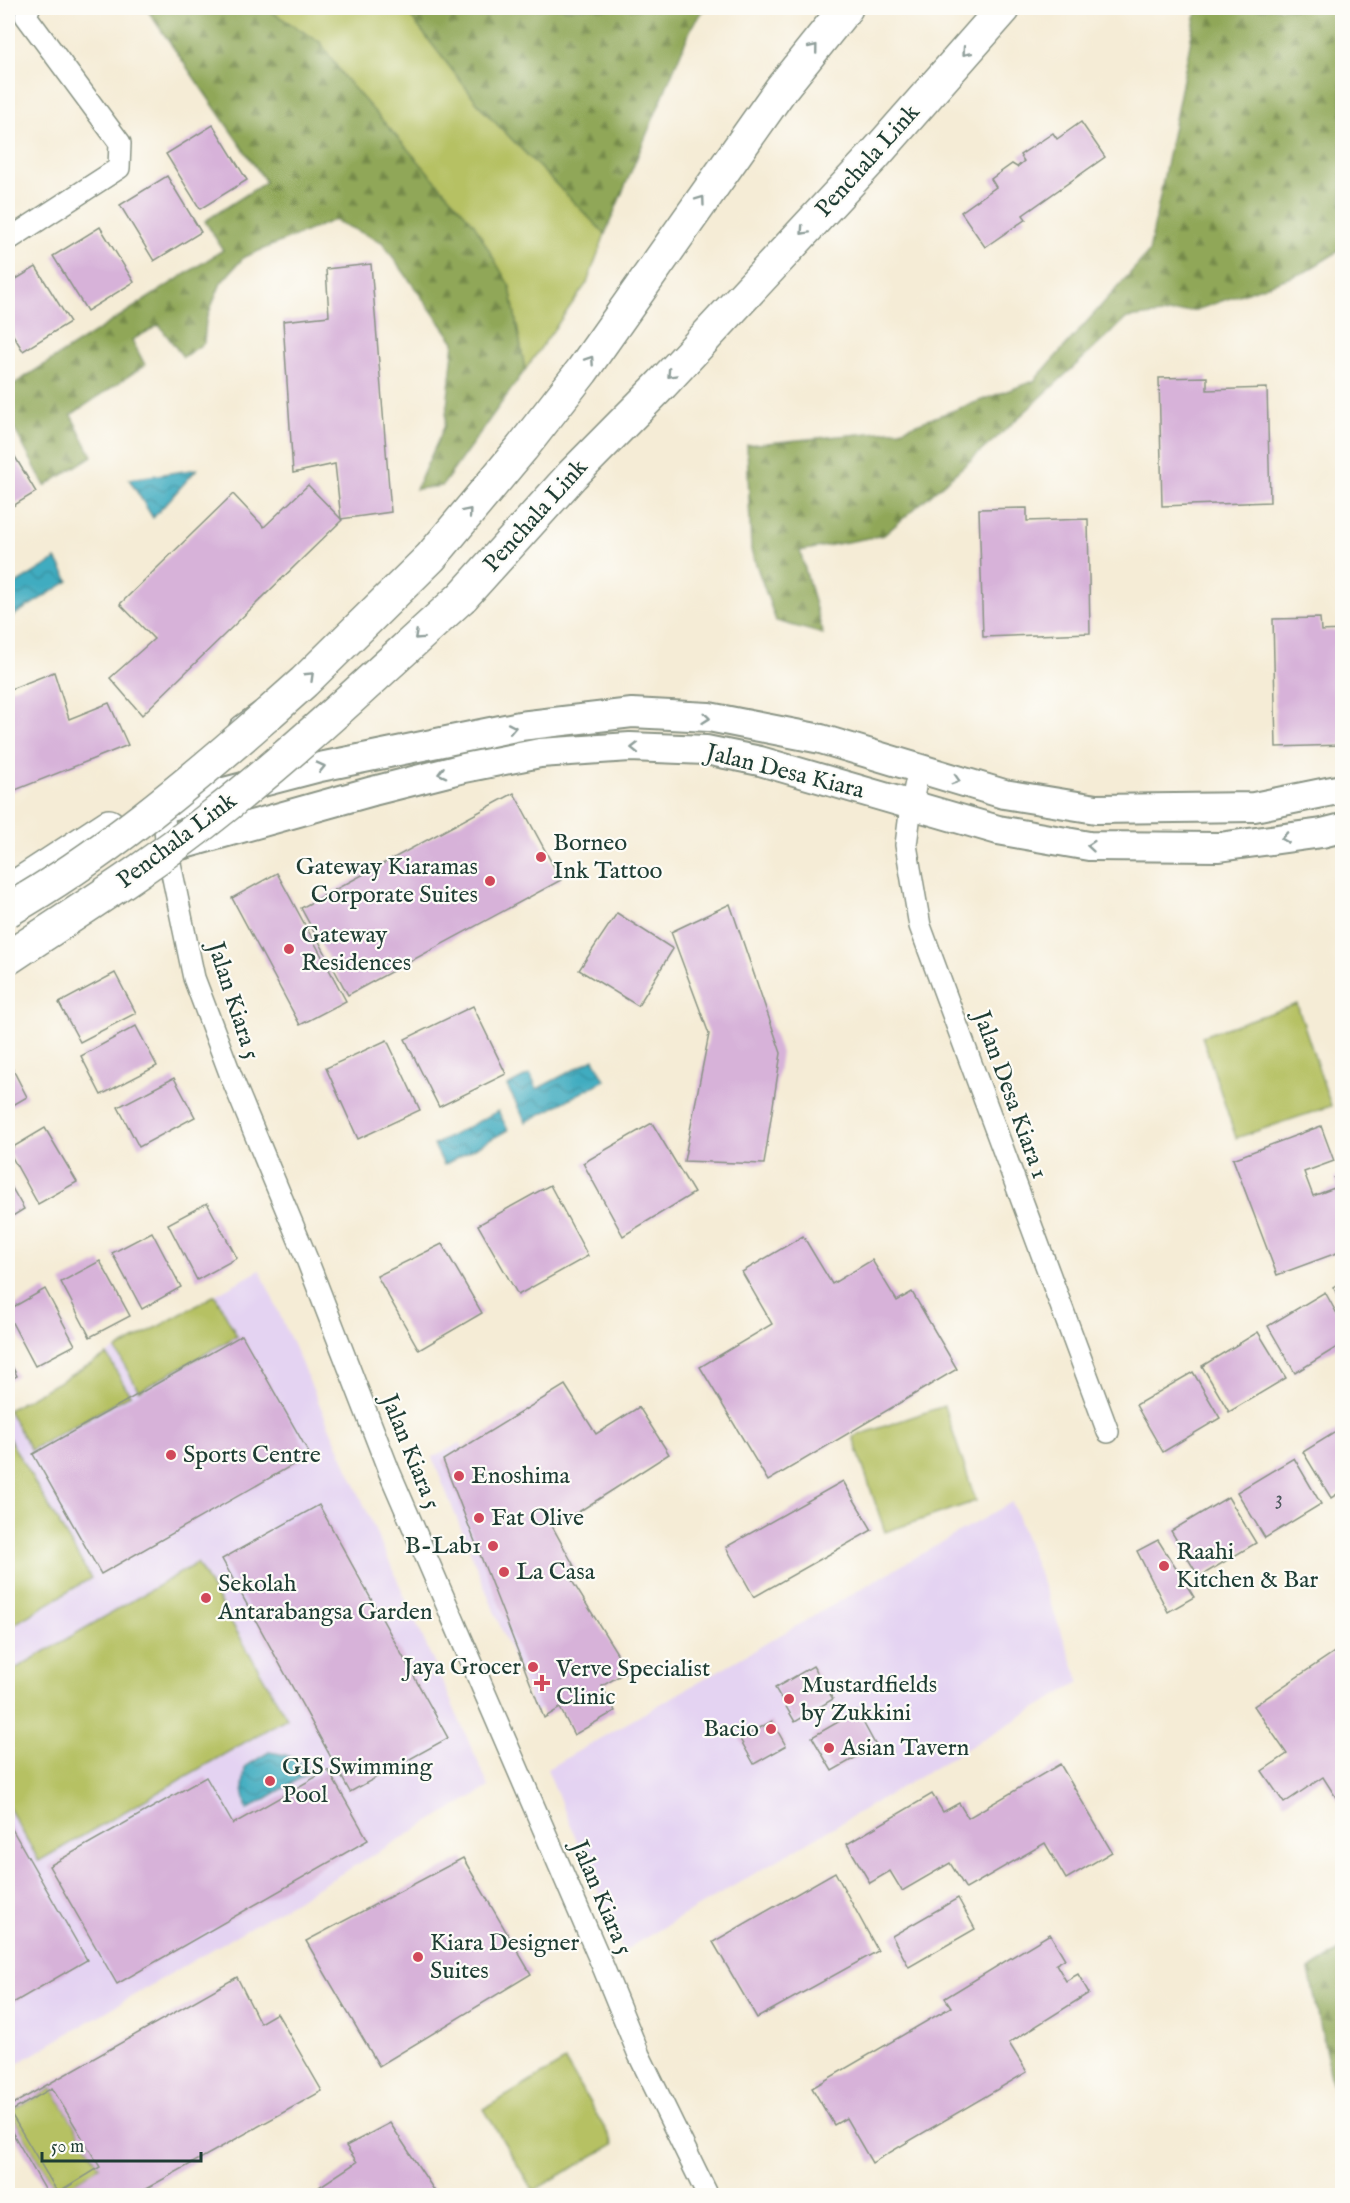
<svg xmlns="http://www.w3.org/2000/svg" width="1350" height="2203" font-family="'IM FELL English',serif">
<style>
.built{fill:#e4d3f2}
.grass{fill:#b6c163;stroke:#6a7f4c;stroke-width:1.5}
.forest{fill:url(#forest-firs);stroke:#587246;stroke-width:1.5}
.water{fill:url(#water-waves);stroke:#30747a;stroke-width:1.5}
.building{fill:#d7b2d9;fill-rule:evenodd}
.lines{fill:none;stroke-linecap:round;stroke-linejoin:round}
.street-casing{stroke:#8a9485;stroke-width:24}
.secondary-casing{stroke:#8a9485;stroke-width:32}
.highway-casing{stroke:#8a9485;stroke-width:36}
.street{stroke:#fff;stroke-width:21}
.secondary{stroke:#fff;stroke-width:28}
.highway{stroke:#fff;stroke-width:33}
.highway-bridge-casing{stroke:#8a9485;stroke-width:36;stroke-linecap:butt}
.highway-bridge{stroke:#fff;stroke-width:33}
.oneway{stroke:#8f9e9a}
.poi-dot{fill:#d1495b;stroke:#fdfcf7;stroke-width:2}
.labels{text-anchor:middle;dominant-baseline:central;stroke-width:4.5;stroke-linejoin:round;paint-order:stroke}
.number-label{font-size:21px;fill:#4d5a5d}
.street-label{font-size:24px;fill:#1f3d34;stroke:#fdfcf7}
.poi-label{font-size:24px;fill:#1f3d34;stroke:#fdfcf7;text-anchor:start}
</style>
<defs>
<pattern id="forest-firs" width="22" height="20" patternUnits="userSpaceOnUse" patternTransform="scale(1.5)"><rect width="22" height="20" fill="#90a759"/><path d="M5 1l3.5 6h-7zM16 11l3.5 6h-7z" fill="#75894a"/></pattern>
<pattern id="water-waves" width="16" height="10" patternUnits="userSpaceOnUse" patternTransform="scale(1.5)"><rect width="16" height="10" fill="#41acc0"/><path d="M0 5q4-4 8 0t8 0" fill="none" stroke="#368d9d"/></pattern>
</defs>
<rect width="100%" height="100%" fill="#fdfcf7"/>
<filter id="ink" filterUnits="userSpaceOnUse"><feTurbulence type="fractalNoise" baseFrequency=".0167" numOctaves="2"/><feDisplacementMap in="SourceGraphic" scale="12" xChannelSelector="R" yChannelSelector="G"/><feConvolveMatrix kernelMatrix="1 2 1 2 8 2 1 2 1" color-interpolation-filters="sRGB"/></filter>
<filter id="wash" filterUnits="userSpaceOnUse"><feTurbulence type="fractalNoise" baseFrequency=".008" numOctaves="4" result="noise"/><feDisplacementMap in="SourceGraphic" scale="24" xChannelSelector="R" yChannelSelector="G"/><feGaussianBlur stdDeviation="1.35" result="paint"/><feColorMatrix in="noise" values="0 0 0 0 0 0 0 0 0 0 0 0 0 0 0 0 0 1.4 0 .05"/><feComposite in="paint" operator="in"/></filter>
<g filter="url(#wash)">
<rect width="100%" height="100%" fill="#f5ecd6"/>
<g class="built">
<polygon points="260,1270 489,1787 8,2069 8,1409"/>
<polygon points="461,1443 568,1695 535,1712 432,1457"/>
<polygon points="1012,1502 1080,1682 623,1951 547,1769"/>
</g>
<g class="grass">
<polygon points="265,8 404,8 484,111 605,234 587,283 525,370 510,287 343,76 320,42"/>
<polygon points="1297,1004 1331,1106 1236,1138 1202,1036"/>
<polygon points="215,1295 237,1336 139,1391 116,1350"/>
<polygon points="107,1355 130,1395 31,1450 8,1410"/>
<polygon points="944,1406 976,1501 885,1532 853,1437"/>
<polygon points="8,1437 91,1578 8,1628"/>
<polygon points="197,1563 287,1718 39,1861 8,1806 8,1673"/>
<polygon points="565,2061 614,2144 533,2191 484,2109"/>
<polygon points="52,2088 100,2167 58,2193 10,2112"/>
</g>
<g class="forest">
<polygon points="146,8 265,8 320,42 343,76 474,224 510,287 525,370 442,486 416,489 445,425 454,342 382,242 334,220 244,257 221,283 206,320 204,343 183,357 159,325 132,340 145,365 71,415 92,456 45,486 8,417 8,388 223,250 205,221 266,182"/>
<polygon points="404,8 705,8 692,26 605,234 484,111"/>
<polygon points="1197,8 1342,8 1342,249 1305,272 1196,310 1127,318 1002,433 884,535 800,551 823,634 776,621 751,550 747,445 900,430 1034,381 1149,252"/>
<polygon points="1342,1949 1342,2131 1309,1970"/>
</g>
<g class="water">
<polygon points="197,469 153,518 129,479"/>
<polygon points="56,559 69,581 8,619 8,589"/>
<polygon points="594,1059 605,1080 526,1122 507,1086 530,1074 537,1089"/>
<polygon points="498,1111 508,1130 444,1165 434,1145"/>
<path d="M 269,1752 C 289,1755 296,1757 310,1772 L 247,1810 L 243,1789 L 245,1767 Z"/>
</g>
<g id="blocks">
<g class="building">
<polygon points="1081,122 1105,157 1023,215 1026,219 985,247 961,212 996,187 991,179 1012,164 1017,167 1024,161 1020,155 1053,133 1057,139"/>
<polygon points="213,125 247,180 200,209 166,154"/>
<polygon points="167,176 201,232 154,261 120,205"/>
<polygon points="100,227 134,282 87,311 53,256"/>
<polygon points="371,264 391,512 341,519 335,464 293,473 283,321 329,316 326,269"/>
<polygon points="36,267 70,322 23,351 8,327 8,284"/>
<polygon points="1207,377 1207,390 1267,388 1270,502 1162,506 1159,378"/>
<polygon points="8,445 36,492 8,509"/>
<polygon points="308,485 342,520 142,715 110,678 154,639 120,604 233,494 264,527"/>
<polygon points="1027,508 1027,521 1088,519 1090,633 983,637 979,509"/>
<polygon points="1320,618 1321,631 1342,630 1342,745 1276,747 1273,619"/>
<polygon points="54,672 69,719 109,703 128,745 8,793 8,690"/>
<polygon points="514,793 561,880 348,995 301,908"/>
<polygon points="277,873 346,1001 300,1025 232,898"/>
<polygon points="730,904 781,1053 764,1164 684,1161 709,1034 671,932"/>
<polygon points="617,913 673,949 638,1006 579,970"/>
<polygon points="115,973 136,1013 80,1042 59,1003"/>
<polygon points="473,1006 506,1074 439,1107 405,1039"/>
<polygon points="136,1026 157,1066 101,1095 81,1056"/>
<polygon points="387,1040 420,1110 358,1139 326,1068"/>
<polygon points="8,1060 27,1097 8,1108"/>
<polygon points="174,1078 195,1117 139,1147 118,1107"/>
<polygon points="652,1123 694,1193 623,1236 583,1163"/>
<polygon points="1321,1126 1334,1161 1304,1172 1313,1196 1337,1187 1334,1178 1342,1174 1342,1251 1277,1275 1233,1159"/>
<polygon points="45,1128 77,1182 38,1204 8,1150"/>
<polygon points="8,1181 24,1209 8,1219"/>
<polygon points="550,1185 588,1256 518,1295 478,1225"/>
<polygon points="207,1203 237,1258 197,1280 168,1224"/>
<polygon points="152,1232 181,1287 142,1309 112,1253"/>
<polygon points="803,1236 832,1284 872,1260 897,1301 912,1292 957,1369 768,1481 700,1367 772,1324 742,1272"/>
<polygon points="442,1244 482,1313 419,1350 377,1276"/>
<polygon points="100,1261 130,1316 90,1337 61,1282"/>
<polygon points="1342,1281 1342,1302 1333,1287"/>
<polygon points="45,1289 75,1345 35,1366 8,1315 8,1310"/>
<polygon points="1325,1292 1342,1323 1342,1344 1295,1373 1268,1326"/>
<polygon points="1258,1332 1286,1378 1229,1412 1202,1366"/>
<polygon points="242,1335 310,1455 101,1574 33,1454"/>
<polygon points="8,1358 17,1376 8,1381"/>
<polygon points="1193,1372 1220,1418 1163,1452 1136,1405"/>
<polygon points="565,1385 596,1434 639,1407 669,1454 580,1511 551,1524 579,1575 572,1581 628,1671 602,1686 615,1711 574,1735 560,1708 544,1718 443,1460"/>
<polygon points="1342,1428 1342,1491 1331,1498 1303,1452"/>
<polygon points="1294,1458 1321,1504 1265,1538 1237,1492"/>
<polygon points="843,1481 872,1530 754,1597 726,1547"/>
<polygon points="1228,1497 1256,1543 1199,1577 1171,1531"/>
<polygon points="319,1505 448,1738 350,1792 222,1559"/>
<polygon points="1158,1540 1194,1597 1168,1612 1137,1551"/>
<polygon points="1342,1647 1342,1807 1323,1777 1284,1803 1262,1771 1287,1754 1254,1706"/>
<polygon points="813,1666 833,1699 795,1722 775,1688"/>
<polygon points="857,1711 876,1746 832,1771 812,1737"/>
<polygon points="772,1721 786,1746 754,1764 740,1739"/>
<polygon points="1060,1764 1112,1852 1066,1879 1045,1843 966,1889 950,1863 902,1891 890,1871 870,1883 847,1844 932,1794 943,1812 959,1803 968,1818"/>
<polygon points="328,1770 368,1840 117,1984 49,1866 206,1777 233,1824"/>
<polygon points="8,1822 87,1960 8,2006"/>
<polygon points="463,1858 531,1974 379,2066 306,1941"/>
<polygon points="835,1872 878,1951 757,2018 713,1942"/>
<polygon points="958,1898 975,1929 909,1967 892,1936"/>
<polygon points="1050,1934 1065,1959 1056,1964 1066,1981 1078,1974 1089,1993 1009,2043 1027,2072 872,2163 846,2118 834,2125 812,2088 951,2007 945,1998"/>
<path d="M 237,1977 L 260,2023 L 277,2013 L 322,2091 L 133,2196 L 49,2196 L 8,2125 L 8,2107 ZM 52,2088 L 100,2167 L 58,2193 L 10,2112 Z"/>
<polygon points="390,2123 438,2196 324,2196 319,2187 357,2162 346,2146"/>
</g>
</g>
</g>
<g filter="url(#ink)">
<use href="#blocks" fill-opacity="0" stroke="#8a9485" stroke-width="1.5"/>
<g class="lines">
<g class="street-casing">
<g id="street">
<polyline points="8,240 119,168 120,143 26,16 29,8"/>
<polyline points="919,768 911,806 906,845 920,926 1108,1432"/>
<polyline points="163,808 167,849 194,978 231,1076 306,1257 389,1471 604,1969 639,2055 708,2196"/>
</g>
</g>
<g class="secondary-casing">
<g id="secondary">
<polyline points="154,813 163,808 320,767 520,726 632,713 709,717 821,739 1004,794 1096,809 1254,807 1342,789"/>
<polyline points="177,846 373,791 464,768 540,753 630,747 706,750 760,761 998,830 1089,846 1219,847 1322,833 1342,828"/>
</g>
</g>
<g class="highway-casing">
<g id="highway">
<polyline points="462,597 572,475 662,384 872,158 1004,8"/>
<polyline points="245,731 267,715 304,682 431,557 522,448 582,371 781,89 846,8"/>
<polyline points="8,892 109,826"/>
</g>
</g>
<use href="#street" class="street"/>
<use href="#secondary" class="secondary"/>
<use href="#highway" class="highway"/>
<g class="highway-bridge-casing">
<g id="highway-bridge">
<path d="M 8,910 C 101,857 186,786 267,715"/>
<path d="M 8,958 C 77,912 148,868 213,816 C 300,748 380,671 462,597"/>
</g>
</g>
<use href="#highway-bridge" class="highway-bridge"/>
</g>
<defs><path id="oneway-chevron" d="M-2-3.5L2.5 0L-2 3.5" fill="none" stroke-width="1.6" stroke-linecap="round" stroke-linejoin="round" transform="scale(1.5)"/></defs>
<g class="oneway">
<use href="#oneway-chevron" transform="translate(814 48) rotate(-51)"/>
<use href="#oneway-chevron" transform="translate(966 52) rotate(131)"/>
<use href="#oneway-chevron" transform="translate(701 200) rotate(-54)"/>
<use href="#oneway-chevron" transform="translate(804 231) rotate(133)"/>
<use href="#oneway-chevron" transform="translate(590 360) rotate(-56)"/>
<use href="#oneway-chevron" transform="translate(671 374) rotate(133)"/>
<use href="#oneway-chevron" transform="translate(468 512) rotate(-50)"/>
<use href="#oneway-chevron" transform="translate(418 636) rotate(138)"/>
<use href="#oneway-chevron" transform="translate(310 676) rotate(-44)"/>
<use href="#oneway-chevron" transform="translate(706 718) rotate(6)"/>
<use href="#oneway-chevron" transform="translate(512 728) rotate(-11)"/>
<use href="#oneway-chevron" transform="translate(635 748) rotate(-179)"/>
<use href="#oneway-chevron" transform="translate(321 767) rotate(-13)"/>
<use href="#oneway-chevron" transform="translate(442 773) rotate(166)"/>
<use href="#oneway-chevron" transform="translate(956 780) rotate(17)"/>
<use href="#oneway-chevron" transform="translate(1285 838) rotate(172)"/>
<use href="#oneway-chevron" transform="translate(1091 846) rotate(-175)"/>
</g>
</g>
<g class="poi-dot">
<circle cx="541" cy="857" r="6"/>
<circle cx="490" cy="881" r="6"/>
<circle cx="289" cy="949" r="6"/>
<circle cx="171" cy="1455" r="6"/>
<circle cx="459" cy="1476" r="6"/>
<circle cx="479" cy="1518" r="6"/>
<circle cx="493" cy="1546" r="6"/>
<circle cx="1164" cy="1566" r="6"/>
<circle cx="504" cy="1572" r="6"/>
<circle cx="206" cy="1598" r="6"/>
<circle cx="533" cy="1667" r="6"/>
<path d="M539 1674h6v6h6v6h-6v6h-6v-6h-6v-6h6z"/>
<circle cx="789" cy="1699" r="6"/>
<circle cx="771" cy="1729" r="6"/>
<circle cx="829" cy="1748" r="6"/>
<circle cx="270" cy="1781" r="6"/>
<circle cx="418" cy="1957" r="6"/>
</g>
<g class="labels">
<g class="number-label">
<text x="1279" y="1498">3</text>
</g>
<g class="street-label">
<text transform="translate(868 161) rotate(-48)">Penchala Link</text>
<text transform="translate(536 516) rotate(-48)">Penchala Link</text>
<text transform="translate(785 772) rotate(14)">Jalan Desa Kiara</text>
<text transform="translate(177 841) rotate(-37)">Penchala Link</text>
<text transform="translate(233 1001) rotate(72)">Jalan Kiara 5</text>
<text transform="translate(1010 1095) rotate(70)">Jalan Desa Kiara 1</text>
<text transform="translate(410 1452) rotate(68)">Jalan Kiara 5</text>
<text transform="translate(601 1898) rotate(67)">Jalan Kiara 5</text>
</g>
<g class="poi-label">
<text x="553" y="843">Borneo<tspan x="553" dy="28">Ink Tattoo</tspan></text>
<text x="478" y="867" text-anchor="end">Gateway Kiaramas<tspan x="478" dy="28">Corporate Suites</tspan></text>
<text x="301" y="935">Gateway<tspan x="301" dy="28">Residences</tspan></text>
<text x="183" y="1455">Sports Centre</text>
<text x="471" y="1476">Enoshima</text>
<text x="491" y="1518">Fat Olive</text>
<text x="481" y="1546" text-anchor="end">B-Lab1</text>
<text x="1176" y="1552">Raahi<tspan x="1176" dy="28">Kitchen &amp; Bar</tspan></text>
<text x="516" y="1572">La Casa</text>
<text x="218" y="1584">Sekolah<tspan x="218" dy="28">Antarabangsa Garden</tspan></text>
<text x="521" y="1667" text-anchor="end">Jaya Grocer</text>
<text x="556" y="1669">Verve Specialist<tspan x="556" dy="28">Clinic</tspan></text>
<text x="801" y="1685">Mustardfields<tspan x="801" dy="28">by Zukkini</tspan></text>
<text x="759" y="1729" text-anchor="end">Bacio</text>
<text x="841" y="1748">Asian Tavern</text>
<text x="282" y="1767">GIS Swimming<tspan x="282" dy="28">Pool</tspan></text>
<text x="430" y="1943">Kiara Designer<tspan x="430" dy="28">Suites</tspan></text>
</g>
</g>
<rect width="1350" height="2203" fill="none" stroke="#fdfcf7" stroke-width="30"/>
<path d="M42 2152v9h159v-9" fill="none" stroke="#1f3d34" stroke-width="3"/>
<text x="51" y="2152" font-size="18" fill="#1f3d34" stroke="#fdfcf7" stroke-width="4.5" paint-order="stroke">50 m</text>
</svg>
